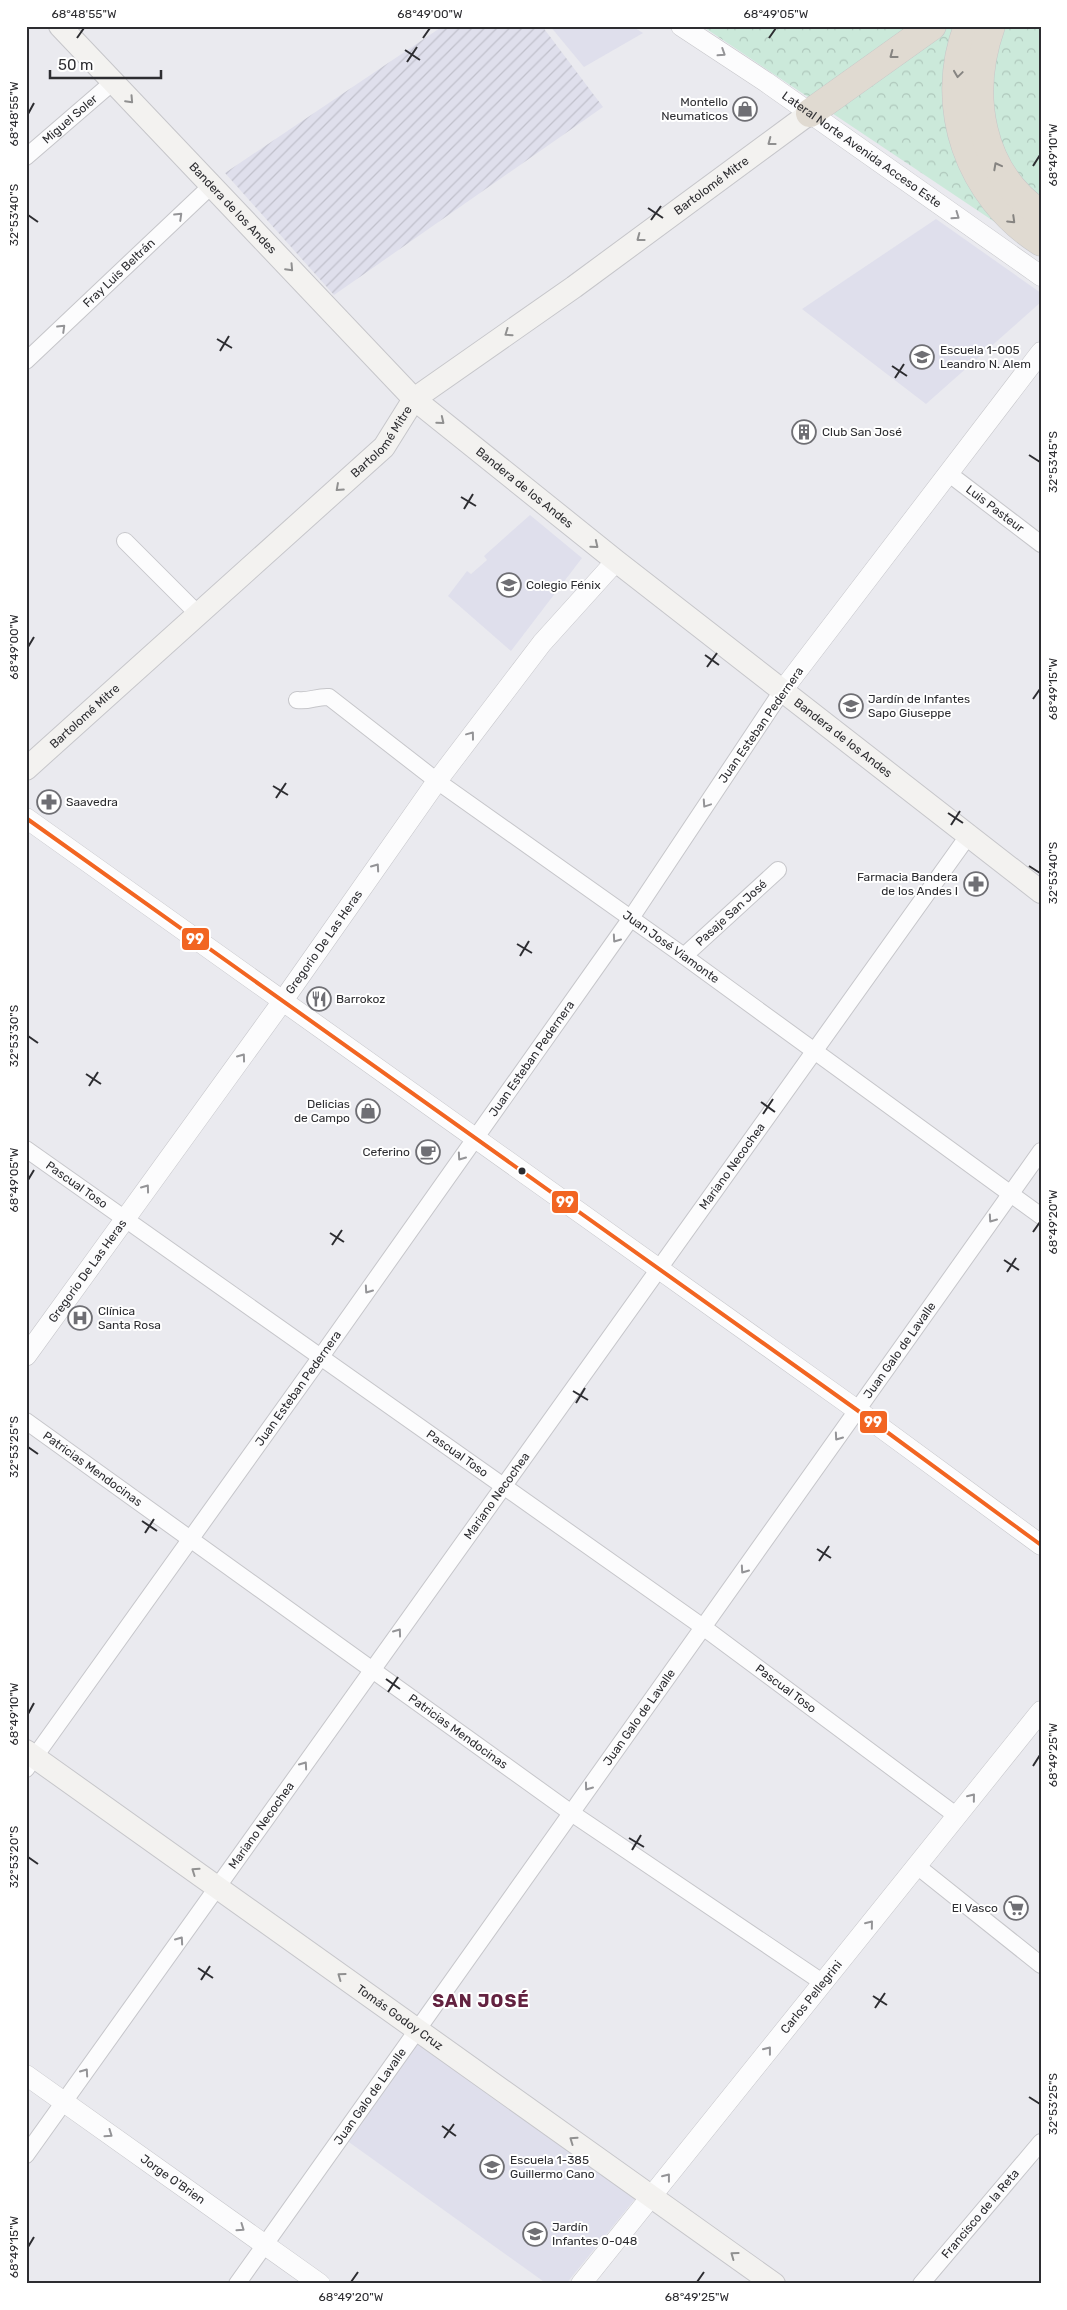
<svg xmlns="http://www.w3.org/2000/svg" width="1067" height="2310" font-family="Rubik,sans-serif">
<style>
.industrial{fill:url(#industrial-furrows)}
.built{fill:#dfdfec}
.park{fill:url(#park-crowns)}
.lines{fill:none;stroke-linecap:round;stroke-linejoin:round}
.minor-casing{stroke:#c6c6ca;stroke-width:18}
.tertiary-casing{stroke:#c6c6ca;stroke-width:21}
.secondary-casing{stroke:#c6c6ca;stroke-width:24}
.motorway-casing{stroke:#c6c6c8;stroke-width:29}
.minor{stroke:#fcfcfd;stroke-width:16}
.tertiary{stroke:#fcfcfd;stroke-width:20}
.secondary{stroke:#f3f2f0;stroke-width:22}
.motorway{stroke:#e0dad1;stroke-width:28}
.bus-1-casing{stroke:#fff;stroke-width:8}
.bus-1{stroke:#f26522;stroke-width:4}
.oneway{stroke:#949497}
.oneway2{stroke:#868481}
.oneway3{stroke:#909090}
.ticks{fill:none;stroke:#2d2d31;stroke-width:2}
.bus-dot{fill:#2d2d31;stroke:#fff;stroke-width:2}
.labels{text-anchor:middle;dominant-baseline:central;stroke-width:4;stroke-linejoin:round;paint-order:stroke}
.poi-label{font-size:12px;fill:#2d2d31;stroke:#fff;text-anchor:start}
.street-label{font-size:12px;fill:#2d2d31;stroke:#fff}
.district-label{font-size:18px;font-weight:bold;letter-spacing:1px;fill:#632240;stroke:#fff}
.line-badge{stroke:#fff;stroke-width:2}
.badge-label{font-size:14px;text-anchor:middle;font-weight:bold;fill:#fff}
.neatline{fill:none;stroke:#2d2d31;stroke-width:2}
.ticks-label{font-size:12px;text-anchor:middle;fill:#2d2d31}
</style>
<defs>
<pattern id="industrial-furrows" width="10" height="10" patternUnits="userSpaceOnUse" patternTransform="scale(1.25)"><rect width="10" height="10" fill="#dfdfec"/><path d="M-1 1l2-2M0 10L10 0M9 11l2-2" fill="none" stroke="#c0c0cb"/></pattern>
<pattern id="park-crowns" width="20" height="18" patternUnits="userSpaceOnUse" patternTransform="scale(1.25)"><rect width="20" height="18" fill="#cbe9da"/><path d="M2 6a3 3 0 1 1 6 0M12 15a3 3 0 1 1 6 0" fill="none" stroke="#afc8bc"/></pattern>
</defs>
<rect width="100%" height="100%" fill="#eaeaef"/>
<polygon class="industrial" points="443,26 542,26 603,107 334,295 225,173"/>
<g class="built">
<polygon points="550,26 632,26 643,33 584,67"/>
<polygon points="936,219 1041,293 1041,302 926,404 802,309"/>
<polygon points="530,515 582,558 511,651 448,596 467,571 471,574 487,560 484,556"/>
<polygon points="419,2040 639,2194 566,2284 547,2284 346,2140"/>
</g>
<polygon class="park" points="702,26 1041,26 1041,253"/>
<g class="lines">
<g class="minor-casing">
<g id="minor">
<path id="s1" d="M 26,157 L 113,82"/>
<path id="s2" d="M 26,361 L 212,185"/>
<path id="s3" d="M 948,473 L 1041,544"/>
<polyline points="125,541 199,615"/>
<path id="s4" d="M 297,700 C 309,702 317,696 329,697 L 437,781 L 684,956 L 1041,1216"/>
<path id="s5" d="M 684,956 L 778,870"/>
<path id="s6" d="M 26,1149 L 703,1627 L 957,1816"/>
<path id="s7" d="M 26,1421 L 570,1812 L 822,1982"/>
<path id="s8" d="M 26,1769 L 320,1358 L 631,918 L 782,691"/>
<polyline points="917,1866 1041,1965"/>
<path id="s9" d="M 26,2155 L 968,836"/>
<path id="s10" d="M 237,2284 L 1041,1151"/>
<path id="s11" d="M 921,2284 L 1041,2142"/>
</g>
</g>
<g class="tertiary-casing">
<g id="tertiary">
<path id="s12" d="M 681,26 L 766,82 L 1041,276"/>
<polyline points="782,691 1041,352"/>
<polyline points="26,818 857,1410 1041,1545"/>
<path id="s13" d="M 26,1356 L 282,1002 L 437,781 L 542,643 L 616,561"/>
<path id="s14" d="M 26,2075 L 320,2284"/>
<path id="s15" d="M 581,2284 L 1041,1711"/>
</g>
</g>
<g class="secondary-casing">
<g id="secondary">
<path id="s16" d="M 60,26 L 414,399 L 616,561 L 1041,892"/>
<path id="s17" d="M 26,769 L 384,447 L 414,399 L 574,287 L 810,113"/>
<path id="s18" d="M 26,1751 L 774,2284"/>
</g>
</g>
<g class="motorway-casing">
<g id="motorway">
<path d="M 968,26 C 937,107 969,196 1041,242"/>
<path d="M 991,26 C 967,94 979,172 1041,214"/>
<polyline points="810,113 932,26"/>
</g>
</g>
<use href="#minor" class="minor"/>
<use href="#tertiary" class="tertiary"/>
<use href="#secondary" class="secondary"/>
<use href="#motorway" class="motorway"/>
<g class="bus-1-casing">
<polyline id="bus-1" points="26,818 857,1410 1041,1545"/>
</g>
<use href="#bus-1" class="bus-1"/>
</g>
<defs><path id="oneway-chevron" d="M-2-3.5L2.5 0L-2 3.5" fill="none" stroke-width="1.6" stroke-linecap="round" stroke-linejoin="round" transform="scale(1.25)"/></defs>
<g class="oneway">
<use href="#oneway-chevron" transform="translate(722 53) rotate(33)"/>
<use href="#oneway-chevron" transform="translate(179 216) rotate(-44)"/>
<use href="#oneway-chevron" transform="translate(956 216) rotate(35)"/>
<use href="#oneway-chevron" transform="translate(62 328) rotate(-44)"/>
<use href="#oneway-chevron" transform="translate(471 735) rotate(-53)"/>
<use href="#oneway-chevron" transform="translate(706 804) rotate(124)"/>
<use href="#oneway-chevron" transform="translate(376 867) rotate(-55)"/>
<use href="#oneway-chevron" transform="translate(616 939) rotate(125)"/>
<use href="#oneway-chevron" transform="translate(242 1057) rotate(-54)"/>
<use href="#oneway-chevron" transform="translate(461 1157) rotate(125)"/>
<use href="#oneway-chevron" transform="translate(146 1188) rotate(-54)"/>
<use href="#oneway-chevron" transform="translate(992 1219) rotate(125)"/>
<use href="#oneway-chevron" transform="translate(368 1290) rotate(125)"/>
<use href="#oneway-chevron" transform="translate(838 1437) rotate(125)"/>
<use href="#oneway-chevron" transform="translate(744 1570) rotate(125)"/>
<use href="#oneway-chevron" transform="translate(398 1632) rotate(-54)"/>
<use href="#oneway-chevron" transform="translate(304 1765) rotate(-55)"/>
<use href="#oneway-chevron" transform="translate(588 1787) rotate(126)"/>
<use href="#oneway-chevron" transform="translate(972 1797) rotate(-51)"/>
<use href="#oneway-chevron" transform="translate(870 1924) rotate(-51)"/>
<use href="#oneway-chevron" transform="translate(180 1940) rotate(-55)"/>
<use href="#oneway-chevron" transform="translate(768 2050) rotate(-52)"/>
<use href="#oneway-chevron" transform="translate(85 2072) rotate(-55)"/>
<use href="#oneway-chevron" transform="translate(109 2134) rotate(35)"/>
<use href="#oneway-chevron" transform="translate(667 2177) rotate(-52)"/>
<use href="#oneway-chevron" transform="translate(241 2228) rotate(35)"/>
</g>
<g class="oneway2">
<use href="#oneway-chevron" transform="translate(893 55) rotate(143)"/>
<use href="#oneway-chevron" transform="translate(958 74) rotate(98)"/>
<use href="#oneway-chevron" transform="translate(997 166) rotate(-118)"/>
<use href="#oneway-chevron" transform="translate(1012 220) rotate(44)"/>
</g>
<g class="oneway3">
<use href="#oneway-chevron" transform="translate(130 100) rotate(47)"/>
<use href="#oneway-chevron" transform="translate(771 142) rotate(143)"/>
<use href="#oneway-chevron" transform="translate(640 238) rotate(143)"/>
<use href="#oneway-chevron" transform="translate(290 268) rotate(47)"/>
<use href="#oneway-chevron" transform="translate(508 333) rotate(145)"/>
<use href="#oneway-chevron" transform="translate(441 421) rotate(39)"/>
<use href="#oneway-chevron" transform="translate(339 488) rotate(138)"/>
<use href="#oneway-chevron" transform="translate(595 545) rotate(39)"/>
<use href="#oneway-chevron" transform="translate(195 1871) rotate(-145)"/>
<use href="#oneway-chevron" transform="translate(341 1976) rotate(-144)"/>
<use href="#oneway-chevron" transform="translate(573 2140) rotate(-145)"/>
<use href="#oneway-chevron" transform="translate(734 2255) rotate(-144)"/>
</g>
<path class="ticks" d="M 77,38 L 84,28M 423,38 L 430,28M 769,38 L 776,28M 405,50 L 420,60M 407,62 L 417,47M 28,114 L 34,103M 1033,166 L 1040,155M 648,208 L 663,218M 28,215 L 38,222M 651,220 L 661,206M 217,339 L 232,348M 220,351 L 229,336M 892,366 L 907,376M 895,378 L 904,364M 1029,455 L 1040,462M 461,497 L 476,506M 464,509 L 473,494M 28,647 L 34,637M 705,655 L 719,665M 707,667 L 717,653M 1033,699 L 1040,689M 273,786 L 288,795M 276,798 L 286,783M 948,813 L 963,823M 951,825 L 960,811M 1029,866 L 1040,873M 517,944 L 532,953M 520,956 L 529,941M 28,1036 L 38,1043M 86,1074 L 101,1084M 89,1086 L 98,1072M 761,1102 L 775,1112M 763,1114 L 773,1099M 28,1180 L 34,1170M 1033,1232 L 1040,1222M 330,1233 L 344,1242M 332,1245 L 342,1230M 1004,1260 L 1019,1270M 1007,1272 L 1016,1258M 573,1391 L 588,1400M 576,1403 L 585,1388M 28,1447 L 38,1454M 142,1521 L 157,1531M 145,1533 L 154,1519M 817,1549 L 831,1558M 819,1561 L 829,1546M 386,1679 L 400,1689M 388,1692 L 398,1677M 28,1714 L 34,1703M 1033,1766 L 1040,1755M 629,1838 L 644,1847M 632,1850 L 641,1835M 28,1857 L 38,1864M 198,1968 L 213,1978M 201,1980 L 210,1966M 873,1996 L 887,2005M 875,2008 L 885,1993M 1029,2097 L 1040,2104M 442,2126 L 456,2136M 444,2138 L 454,2124M 28,2247 L 34,2237M 351,2282 L 358,2272M 697,2282 L 704,2272"/>
<defs>
<g id="shop-ring" transform="scale(1.25)"><circle r="9.5" fill="#fff" stroke="#6f6f74" stroke-width="1.5"/><path d="M-5-2.5h2.3a2.7 3.5 0 0 1 5.4 0H5L5.5 6h-11ZM-1.5-2.5h3a1.5 2.3 0 0 0-3 0Z" fill="#6f6f74"/></g>
<g id="school-ring" transform="scale(1.25)"><circle r="9.5" fill="#fff" stroke="#6f6f74" stroke-width="1.5"/><path d="M0-5L7-2L0 1L-7-2ZM-4 1L0 2.5L4 1V4Q0 6-4 4Z" fill="#6f6f74"/></g>
<g id="building-ring" transform="scale(1.25)"><circle r="9.5" fill="#fff" stroke="#6f6f74" stroke-width="1.5"/><path d="M-4-6H4V6H1V3H-1V6H-4ZM-2.5-4.3h1.7v1.8h-1.7ZM.8-4.3h1.7v1.8H.8ZM-2.5-1h1.7V.8h-1.7ZM.8-1h1.7V.8H.8Z" fill="#6f6f74"/></g>
<g id="pharmacy-ring" transform="scale(1.25)"><circle r="9.5" fill="#fff" stroke="#6f6f74" stroke-width="1.5"/><path d="M-2-6h4v4h4v4h-4v4h-4v-4h-4v-4h4Z" fill="#6f6f74"/></g>
<g id="restaurant-ring" transform="scale(1.25)"><circle r="9.5" fill="#fff" stroke="#6f6f74" stroke-width="1.5"/><path d="M-5-6h1v4h1v-4h1v4h1v-4h1v5L-1.5 .5V6h-2V.5L-5-1ZM5-6V6H3V1.5H1.5Q1.5-4 5-6Z" fill="#6f6f74"/></g>
<g id="cafe-ring" transform="scale(1.25)"><circle r="9.5" fill="#fff" stroke="#6f6f74" stroke-width="1.5"/><path d="M-5.5-4.5H6V0H3Q3 3.5 0 3.5H-2.5Q-5.5 3.5-5.5 0ZM3-3.2v2h1.7v-2ZM-6 4.5H4V6H-6Z" fill="#6f6f74"/></g>
<g id="hospital-ring" transform="scale(1.25)"><circle r="9.5" fill="#fff" stroke="#6f6f74" stroke-width="1.5"/><path d="M-5-5h3v3.5h4V-5h3V5h-3V1.5h-4V5h-3Z" fill="#6f6f74"/></g>
<g id="supermarket-ring" transform="scale(1.25)"><circle r="9.5" fill="#fff" stroke="#6f6f74" stroke-width="1.5"/><path d="M-6-5.5h2.5l.6 2H6L4.5 2H-2.5L-4.4-4H-6ZM-1.5 3.2a1.3 1.3 0 1 0 .1 0ZM3 3.2a1.3 1.3 0 1 0 .1 0Z" fill="#6f6f74"/></g>
</defs>
<g fill-rule="evenodd">
<use href="#shop-ring" x="745" y="109"/>
<use href="#school-ring" x="922" y="357"/>
<use href="#building-ring" x="804" y="432"/>
<use href="#school-ring" x="509" y="585"/>
<use href="#school-ring" x="851" y="706"/>
<use href="#pharmacy-ring" x="49" y="802"/>
<use href="#pharmacy-ring" x="976" y="884"/>
<use href="#restaurant-ring" x="319" y="999"/>
<use href="#shop-ring" x="368" y="1111"/>
<use href="#cafe-ring" x="428" y="1152"/>
<use href="#hospital-ring" x="80" y="1318"/>
<use href="#supermarket-ring" x="1016" y="1908"/>
<use href="#school-ring" x="492" y="2167"/>
<use href="#school-ring" x="535" y="2234"/>
</g>
<circle class="bus-dot" cx="522" cy="1171" r="4.5"/>
<g class="labels">
<g class="poi-label">
<text x="728" y="102" text-anchor="end">Montello<tspan x="728" dy="14">Neumaticos</tspan></text>
<text x="940" y="350">Escuela 1-005<tspan x="940" dy="14">Leandro N. Alem</tspan></text>
<text x="822" y="432">Club San José</text>
<text x="526" y="585">Colegio Fénix</text>
<text x="868" y="699">Jardín de Infantes<tspan x="868" dy="14">Sapo Giuseppe</tspan></text>
<text x="66" y="802">Saavedra</text>
<text x="958" y="877" text-anchor="end">Farmacia Bandera<tspan x="958" dy="14">de los Andes I</tspan></text>
<text x="336" y="999">Barrokoz</text>
<text x="350" y="1104" text-anchor="end">Delicias<tspan x="350" dy="14">de Campo</tspan></text>
<text x="410" y="1152" text-anchor="end">Ceferino</text>
<text x="98" y="1311">Clínica<tspan x="98" dy="14">Santa Rosa</tspan></text>
<text x="998" y="1908" text-anchor="end">El Vasco</text>
<text x="510" y="2160">Escuela 1-385<tspan x="510" dy="14">Guillermo Cano</tspan></text>
<text x="552" y="2227">Jardín<tspan x="552" dy="14">Infantes 0-048</tspan></text>
</g>
<g class="street-label">
<text stroke="none"><textPath href="#s1" startOffset="58">Miguel Soler</textPath></text>
<text stroke="none"><textPath href="#s12" startOffset="219">Lateral Norte Avenida Acceso Este</textPath></text>
<text stroke="none"><textPath href="#s17" startOffset="904">Bartolomé Mitre</textPath></text>
<text stroke="none"><textPath href="#s16" startOffset="251">Bandera de los Andes</textPath></text>
<text stroke="none"><textPath href="#s2" startOffset="128">Fray Luis Beltrán</textPath></text>
<text stroke="none"><textPath href="#s17" startOffset="484">Bartolomé Mitre</textPath></text>
<text stroke="none"><textPath href="#s16" startOffset="656">Bandera de los Andes</textPath></text>
<text stroke="none"><textPath href="#s3" startOffset="59">Luis Pasteur</textPath></text>
<text stroke="none"><textPath href="#s17" startOffset="79">Bartolomé Mitre</textPath></text>
<text transform="translate(761 725) rotate(-55)">Juan Esteban Pedernera</text>
<text stroke="none"><textPath href="#s16" startOffset="1061">Bandera de los Andes</textPath></text>
<text stroke="none"><textPath href="#s5" startOffset="64">Pasaje San José</textPath></text>
<text stroke="none"><textPath href="#s13" startOffset="510">Gregorio De Las Heras</textPath></text>
<text stroke="none"><textPath href="#s4" startOffset="456">Juan José Viamonte</textPath></text>
<text stroke="none"><textPath href="#s8" startOffset="872">Juan Esteban Pedernera</textPath></text>
<text stroke="none"><textPath href="#s9" startOffset="1215">Mariano Necochea</textPath></text>
<text stroke="none"><textPath href="#s6" startOffset="62">Pascual Toso</textPath></text>
<text stroke="none"><textPath href="#s13" startOffset="105">Gregorio De Las Heras</textPath></text>
<text stroke="none"><textPath href="#s10" startOffset="1145">Juan Galo de Lavalle</textPath></text>
<text stroke="none"><textPath href="#s8" startOffset="468">Juan Esteban Pedernera</textPath></text>
<text stroke="none"><textPath href="#s6" startOffset="528">Pascual Toso</textPath></text>
<text stroke="none"><textPath href="#s7" startOffset="82">Patricias Mendocinas</textPath></text>
<text stroke="none"><textPath href="#s9" startOffset="810">Mariano Necochea</textPath></text>
<text stroke="none"><textPath href="#s6" startOffset="932">Pascual Toso</textPath></text>
<text stroke="none"><textPath href="#s10" startOffset="695">Juan Galo de Lavalle</textPath></text>
<text stroke="none"><textPath href="#s7" startOffset="532">Patricias Mendocinas</textPath></text>
<text stroke="none"><textPath href="#s9" startOffset="405">Mariano Necochea</textPath></text>
<text stroke="none"><textPath href="#s15" startOffset="368">Carlos Pellegrini</textPath></text>
<text stroke="none"><textPath href="#s18" startOffset="459">Tomás Godoy Cruz</textPath></text>
<text stroke="none"><textPath href="#s10" startOffset="230">Juan Galo de Lavalle</textPath></text>
<text stroke="none"><textPath href="#s14" startOffset="180">Jorge O'Brien</textPath></text>
<text stroke="none"><textPath href="#s11" startOffset="92">Francisco de la Reta</textPath></text>
</g>
<g class="district-label">
<text x="481" y="2001">SAN JOSÉ</text>
</g>
</g>
<g class="line-badge">
<rect x="181" y="927" width="29" height="24" rx="5" fill="#f26522"/>
<rect x="551" y="1190" width="28" height="24" rx="5" fill="#f26522"/>
<rect x="859" y="1410" width="29" height="24" rx="5" fill="#f26522"/>
</g>
<g class="badge-label">
<text x="195" y="944">99</text>
<text x="565" y="1207">99</text>
<text x="873" y="1427">99</text>
</g>
<rect width="1067" height="2310" fill="none" stroke="#ffffff" stroke-width="55"/>
<path d="M50 70v8h111v-8" fill="none" stroke="#2d2d31" stroke-width="2.5"/>
<text x="58" y="70" font-size="15" fill="#2d2d31" stroke="#ffffff" stroke-width="4" paint-order="stroke">50 m</text>
<rect x="28" y="28" width="1012" height="2254" class="neatline"/>
<g class="ticks-label">
<text x="84" y="18">68°48'55"W</text>
<text x="430" y="18">68°49'00"W</text>
<text x="776" y="18">68°49'05"W</text>
<text transform="translate(14 114) rotate(-90)" y="4">68°48'55"W</text>
<text transform="translate(1053 155) rotate(-90)" y="4">68°49'10"W</text>
<text transform="translate(14 215) rotate(-90)" y="4">32°53'40"S</text>
<text transform="translate(1053 462) rotate(-90)" y="4">32°53'45"S</text>
<text transform="translate(14 647) rotate(-90)" y="4">68°49'00"W</text>
<text transform="translate(1053 689) rotate(-90)" y="4">68°49'15"W</text>
<text transform="translate(1053 873) rotate(-90)" y="4">32°53'40"S</text>
<text transform="translate(14 1036) rotate(-90)" y="4">32°53'30"S</text>
<text transform="translate(14 1180) rotate(-90)" y="4">68°49'05"W</text>
<text transform="translate(1053 1222) rotate(-90)" y="4">68°49'20"W</text>
<text transform="translate(14 1447) rotate(-90)" y="4">32°53'25"S</text>
<text transform="translate(14 1714) rotate(-90)" y="4">68°49'10"W</text>
<text transform="translate(1053 1755) rotate(-90)" y="4">68°49'25"W</text>
<text transform="translate(14 1857) rotate(-90)" y="4">32°53'20"S</text>
<text transform="translate(1053 2104) rotate(-90)" y="4">32°53'25"S</text>
<text transform="translate(14 2247) rotate(-90)" y="4">68°49'15"W</text>
<text x="351" y="2301">68°49'20"W</text>
<text x="697" y="2301">68°49'25"W</text>
</g>
</svg>
